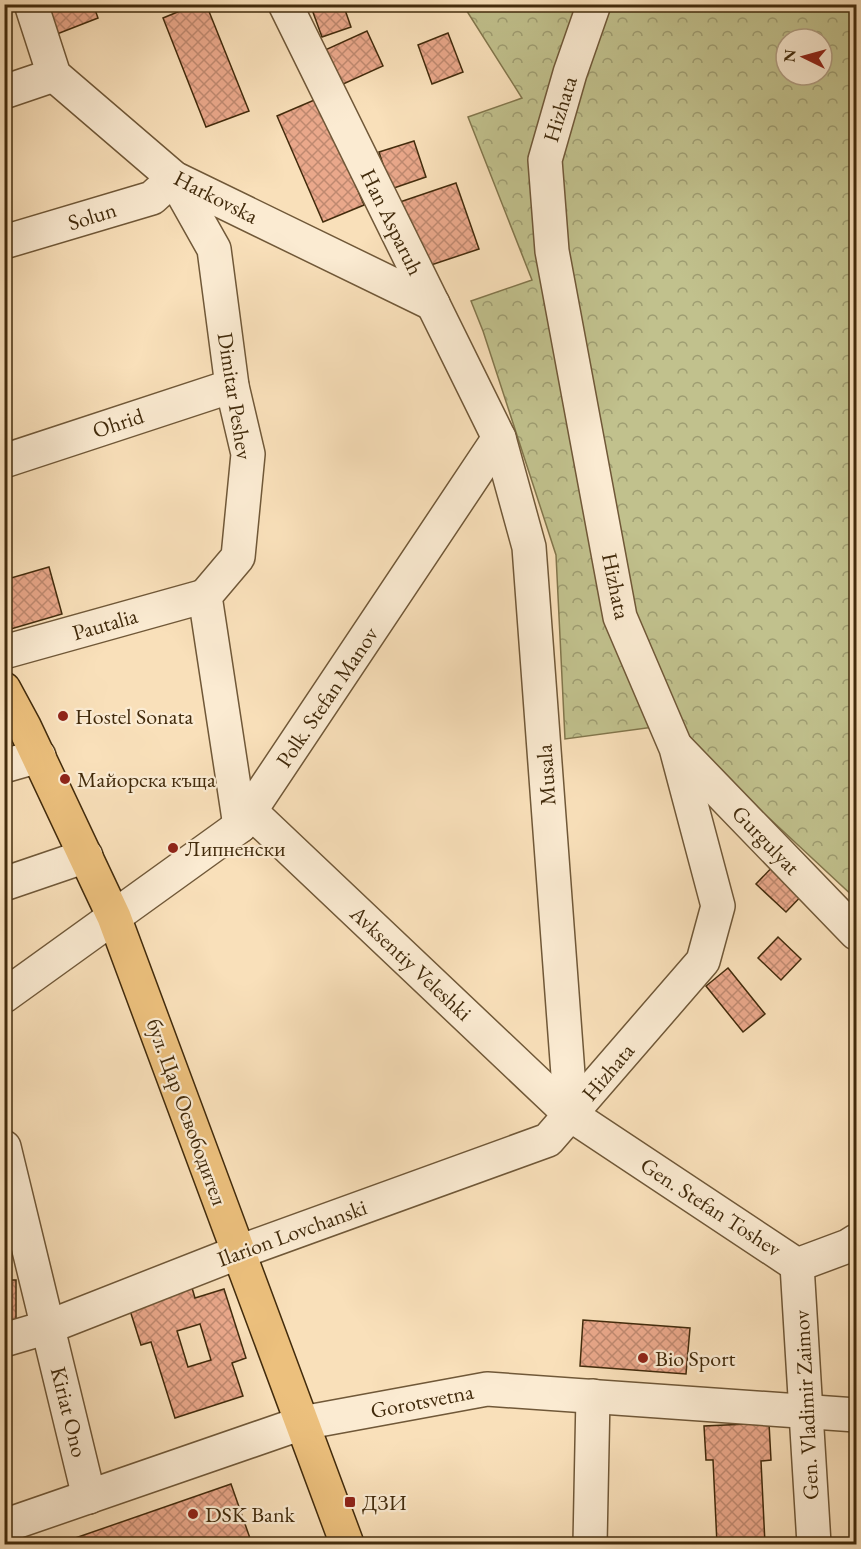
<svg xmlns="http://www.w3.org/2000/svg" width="861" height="1549" font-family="'EB Garamond',serif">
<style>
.forest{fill:url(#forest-crowns);stroke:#82764c;stroke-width:1.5;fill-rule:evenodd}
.building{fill:url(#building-cross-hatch);stroke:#422b0c;stroke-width:1.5;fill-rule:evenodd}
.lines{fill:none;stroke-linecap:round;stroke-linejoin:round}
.minor-casing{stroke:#705838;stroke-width:36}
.major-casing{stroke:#422b0c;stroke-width:36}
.minor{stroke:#fbebd2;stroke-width:33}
.major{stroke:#ecc07d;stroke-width:33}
.poi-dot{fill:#8f2418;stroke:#fbebd2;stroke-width:2}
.labels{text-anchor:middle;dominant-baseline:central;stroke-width:4.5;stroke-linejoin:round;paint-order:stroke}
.street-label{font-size:22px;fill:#422b0c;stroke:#fbebd2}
.poi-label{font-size:22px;fill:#422b0c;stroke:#fbebd2;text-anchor:start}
</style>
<defs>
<pattern id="forest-crowns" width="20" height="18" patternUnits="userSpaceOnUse" patternTransform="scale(1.5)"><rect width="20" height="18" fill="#c1c18d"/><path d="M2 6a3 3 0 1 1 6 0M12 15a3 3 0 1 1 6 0" fill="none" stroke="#9e9d72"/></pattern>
<pattern id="building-cross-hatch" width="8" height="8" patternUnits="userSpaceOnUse" patternTransform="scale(1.5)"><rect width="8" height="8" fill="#eaa88b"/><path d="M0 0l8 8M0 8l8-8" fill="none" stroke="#bf8970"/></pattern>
</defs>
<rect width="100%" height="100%" fill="#f9e0ba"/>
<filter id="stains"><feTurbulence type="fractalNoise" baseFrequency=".00333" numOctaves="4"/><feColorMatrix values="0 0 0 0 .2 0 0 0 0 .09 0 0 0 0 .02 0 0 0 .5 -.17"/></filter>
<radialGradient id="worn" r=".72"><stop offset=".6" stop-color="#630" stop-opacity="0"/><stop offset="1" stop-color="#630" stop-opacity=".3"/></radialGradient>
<path class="forest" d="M 463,5 L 856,5 L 856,899 L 742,793 L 654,727 L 565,739 L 556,555 L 483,331 L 471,301 L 532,280 L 468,117 L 522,98 ZM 786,39 L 822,39 L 822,75 L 786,75 Z"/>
<g class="building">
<polygon points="46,4 93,4 98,18 57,34"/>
<polygon points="122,4 142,4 125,11"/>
<polygon points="197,4 206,4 249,111 206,127 163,18"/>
<polygon points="310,4 343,4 351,27 322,37"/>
<polygon points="367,31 383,66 341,85 325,50"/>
<polygon points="448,33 463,72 432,84 418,45"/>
<polygon points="319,98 364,205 323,222 277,116"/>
<polygon points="414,141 426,177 391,189 379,152"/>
<polygon points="456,183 479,249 419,269 397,203"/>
<polygon points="49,567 62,614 4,631 4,580"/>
<polygon points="779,860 809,888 786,912 756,884"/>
<polygon points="778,937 801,959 781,980 758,958"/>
<polygon points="728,968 765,1014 743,1032 706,986"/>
<rect x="4" y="1280" width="12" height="51"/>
<path d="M 190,1281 L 195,1298 L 224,1289 L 246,1358 L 232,1363 L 243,1396 L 175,1418 L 151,1342 L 141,1345 L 127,1301 ZM 200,1324 L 211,1360 L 188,1367 L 177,1331 Z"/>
<polygon points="583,1320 690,1328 686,1374 580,1366"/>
<polygon points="769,1423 771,1460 761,1461 765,1544 717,1544 713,1460 706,1460 704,1426"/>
<polygon points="231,1484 252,1544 58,1544"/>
</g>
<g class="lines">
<g class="minor-casing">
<g id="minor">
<polyline points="31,4 54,75 174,178 433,304"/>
<polyline points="285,4 499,438 529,547 571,1115"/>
<polyline points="4,92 54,75"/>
<polyline points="4,242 152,198 174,178 214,249 232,386 248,454 238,557 205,596 240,826"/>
<polyline points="4,461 232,386"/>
<polyline points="4,652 205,596"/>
<polyline points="678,749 856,933"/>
<polyline points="4,766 39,756"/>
<polyline points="250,811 571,1115 797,1265 848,1246 856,1241"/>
<polyline points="4,884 86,856"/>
<polyline points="4,996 240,826 499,438"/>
<polyline points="4,1147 89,1497"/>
<polyline points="797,1265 814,1544"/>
<polyline points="4,1340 48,1327 239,1252 548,1140 703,961 718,906 676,748 620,617 552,251 545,160 570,73 594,4"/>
<polyline points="4,1526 302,1423 487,1389 856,1415"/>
<polyline points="590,1544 593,1396"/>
</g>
</g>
<g class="major-casing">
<polyline id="major" points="4,689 24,726 114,917 347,1544"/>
</g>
<use href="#minor" class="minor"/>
<use href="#major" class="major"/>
</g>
<g class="poi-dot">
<circle cx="63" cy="716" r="6"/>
<circle cx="65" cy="779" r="6"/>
<circle cx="173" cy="848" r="6"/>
<circle cx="643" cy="1358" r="6"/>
<rect x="344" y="1496" width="12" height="12" rx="3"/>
<circle cx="193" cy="1514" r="6"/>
</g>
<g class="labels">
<g class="street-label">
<text transform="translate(560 109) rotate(-73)">Hizhata</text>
<text transform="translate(216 197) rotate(27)">Harkovska</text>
<text transform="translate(92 216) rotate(-17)">Solun</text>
<text transform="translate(392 222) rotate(64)">Han Asparuh</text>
<text transform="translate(235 396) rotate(81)">Dimitar Peshev</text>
<text transform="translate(118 423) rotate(-18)">Ohrid</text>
<text transform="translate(616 586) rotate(78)">Hizhata</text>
<text transform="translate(105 624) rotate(-16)">Pautalia</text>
<text transform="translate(327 697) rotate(-56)">Polk. Stefan Manov</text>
<text transform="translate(546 775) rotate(-94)">Musala</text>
<text transform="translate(766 840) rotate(46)">Gurgulyat</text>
<text transform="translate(411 963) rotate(43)">Avksentiy Veleshki</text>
<text transform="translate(608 1072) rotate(-50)">Hizhata</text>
<text transform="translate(187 1112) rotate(70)">бул. Цар Освободител</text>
<text transform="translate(711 1207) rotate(33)">Gen. Stefan Toshev</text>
<text transform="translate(292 1233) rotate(-20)">Ilarion Lovchanski</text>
<text transform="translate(422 1401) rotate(-11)">Gorotsvetna</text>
<text transform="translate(806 1405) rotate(-93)">Gen. Vladimir Zaimov</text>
<text transform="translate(69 1412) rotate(76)">Kiriat Ono</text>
</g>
<g class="poi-label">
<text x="75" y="716">Hostel Sonata</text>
<text x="77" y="779">Майорска къща</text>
<text x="185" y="848">Липненски</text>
<text x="655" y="1358">Bio Sport</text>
<text x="362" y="1502">ДЗИ</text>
<text x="205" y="1514">DSK Bank</text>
</g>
</g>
<rect width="861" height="1549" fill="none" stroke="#f9e0ba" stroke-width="24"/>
<rect x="6" y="6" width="849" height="1537" fill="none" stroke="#422b0c" stroke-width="3"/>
<rect x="12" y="12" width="837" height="1525" fill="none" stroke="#422b0c" stroke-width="1.5"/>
<g transform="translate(804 57) rotate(275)"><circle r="28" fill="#fbebd2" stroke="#b19e83" stroke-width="1.5"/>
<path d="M0-4.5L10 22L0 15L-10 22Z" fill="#8f2418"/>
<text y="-9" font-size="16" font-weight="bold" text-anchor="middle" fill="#422b0c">N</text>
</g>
<rect width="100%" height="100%" filter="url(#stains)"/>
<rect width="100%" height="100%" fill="url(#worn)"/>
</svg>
